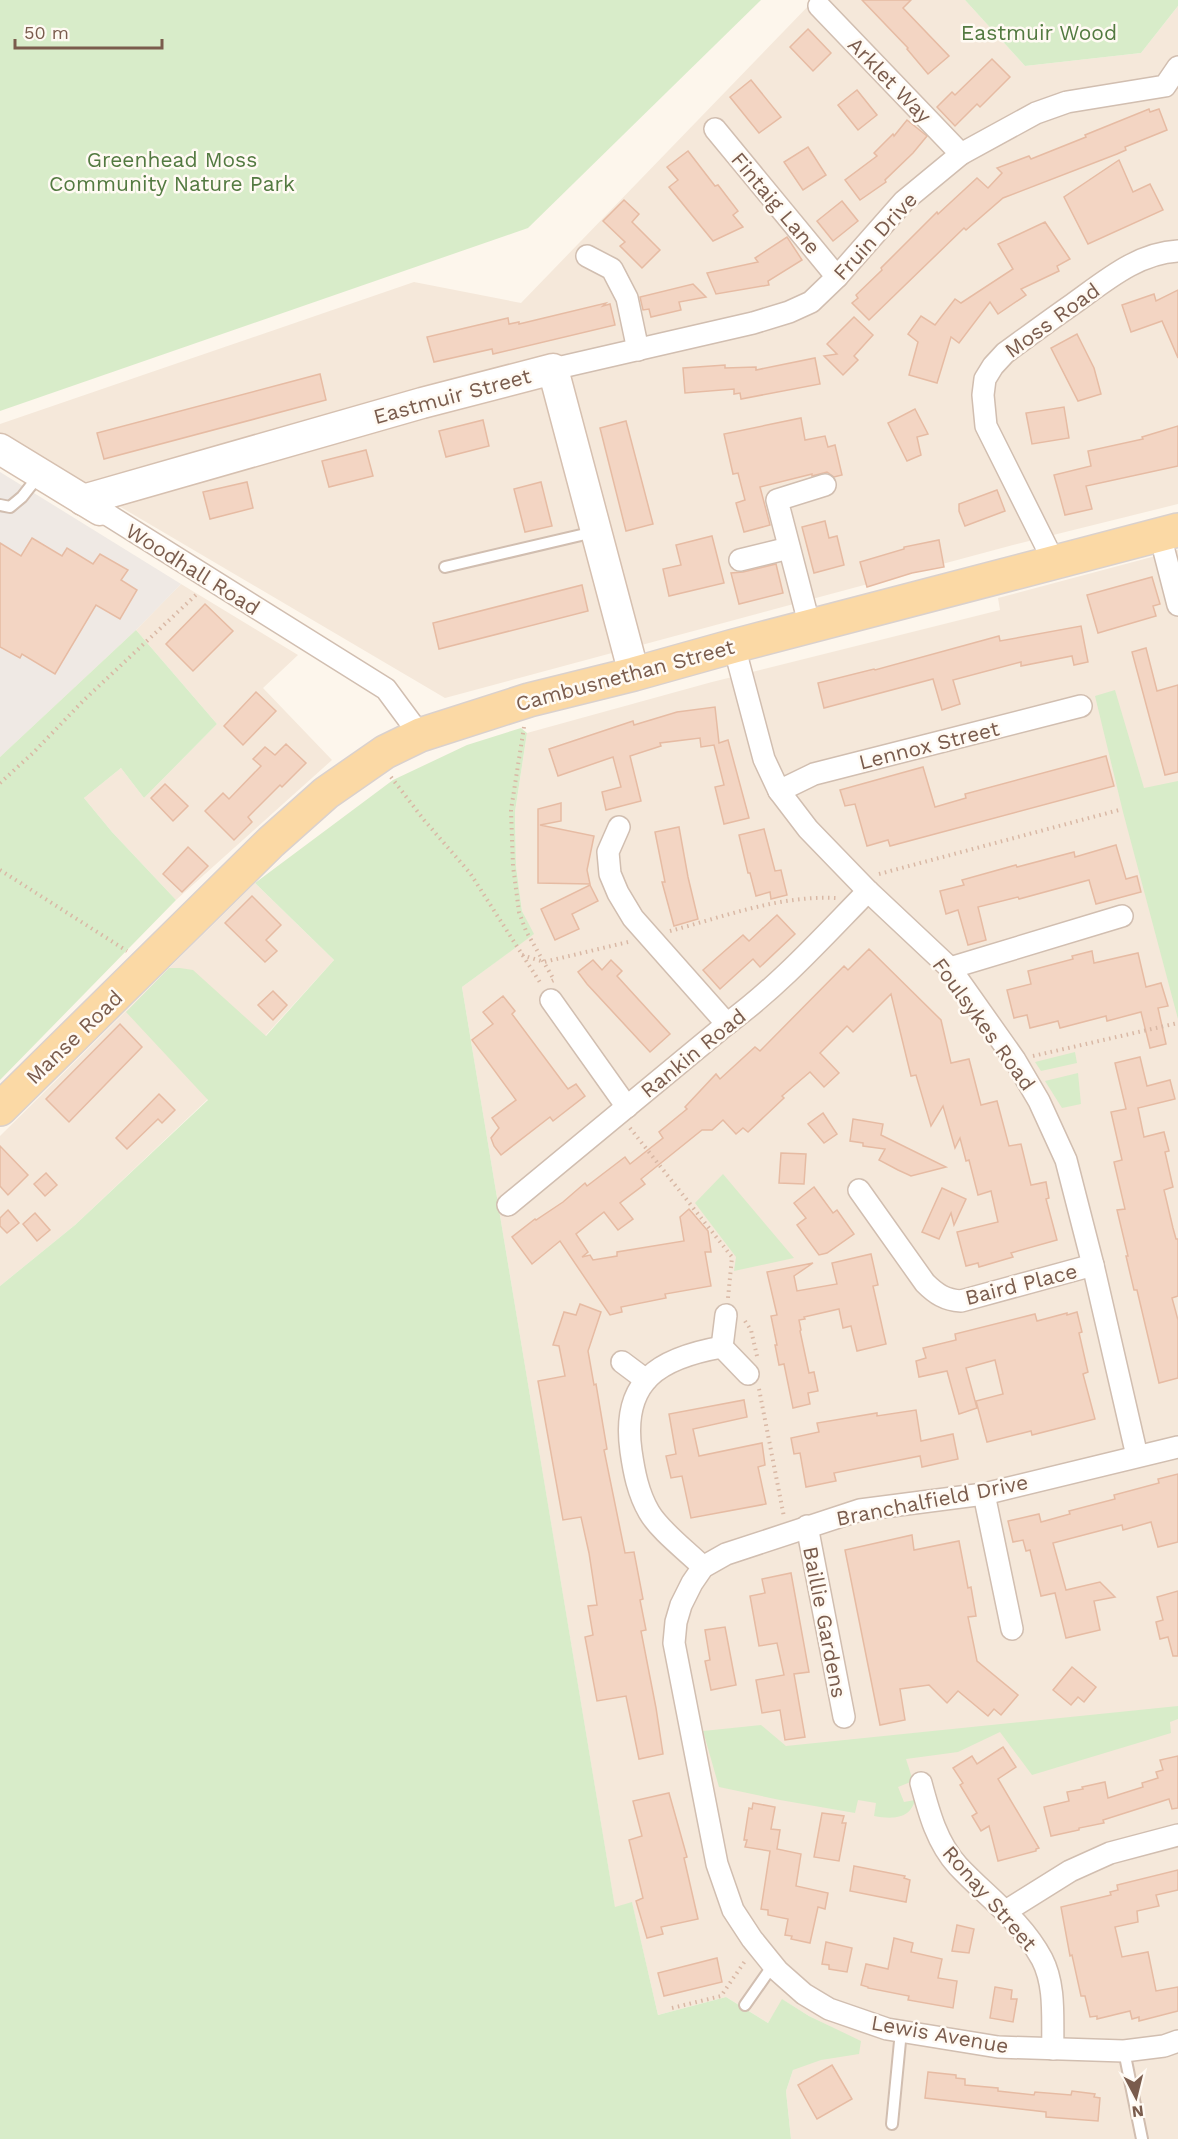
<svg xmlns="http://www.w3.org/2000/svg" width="1178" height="2139" font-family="'Work Sans',sans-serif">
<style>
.residential{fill:#f5e8da}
.industrial{fill:#efe9e4}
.green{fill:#d8ecc9}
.building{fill:#f3d5c3;stroke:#e6bba3;stroke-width:1.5}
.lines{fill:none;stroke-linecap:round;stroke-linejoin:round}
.lane-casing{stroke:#d1beb0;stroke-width:14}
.street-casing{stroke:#d1beb0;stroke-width:24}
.secondary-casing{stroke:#d6c0b0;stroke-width:33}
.primary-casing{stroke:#dad1cd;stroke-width:36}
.path{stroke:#d9b8a5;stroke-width:4;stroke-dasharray:1.5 4.5;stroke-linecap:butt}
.lane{stroke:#fff;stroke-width:10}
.street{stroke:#fff;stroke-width:21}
.secondary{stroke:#fff;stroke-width:30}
.primary{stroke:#fbd9a5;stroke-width:33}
.labels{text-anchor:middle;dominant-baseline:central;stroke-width:5;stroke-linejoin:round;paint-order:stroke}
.park-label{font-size:21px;fill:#537a41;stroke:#fffaf3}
.street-label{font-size:21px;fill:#7a5c4d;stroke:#fffaf3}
</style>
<rect width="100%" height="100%" fill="#fdf6ec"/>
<g class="residential">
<polygon points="814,0 965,0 1025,66 1141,53 1178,6 1178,504 1013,545 445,698 0,436 0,424 414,282 521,303"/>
<polygon points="1178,550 1178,2139 791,2139 786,2091 793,2070 829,2026 809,2016 783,2000 768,2023 726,1997 658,2015 632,1903 615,1908 462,987 533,934 522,911 516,866 515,812 527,733 712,682 1000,610 998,598"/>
<polygon points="181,584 298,655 263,688 332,760 176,900 112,832 84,798 121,768 144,798 217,724 136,630"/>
<polygon points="255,883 334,960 208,1099 75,1225 0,1286 0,1136"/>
</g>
<polygon class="industrial" points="0,472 181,584 136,630 0,757"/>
<g class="green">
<polygon points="0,0 761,0 528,228 0,411"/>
<polygon points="965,0 1178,0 1178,6 1141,53 1025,66"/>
<polygon points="136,630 217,724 144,798 121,768 84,798 112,832 176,900 0,1080 0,757"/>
<polygon points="1115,690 1144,788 1178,781 1178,1019 1123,812 1095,696"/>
<polygon points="521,728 527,733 515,812 516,866 522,911 534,934 462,987 615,1907 632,1902 658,2015 726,1997 768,2023 782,1999 809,2016 861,2041 859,2054 821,2060 793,2070 786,2091 791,2139 0,2139 0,1286 75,1225 208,1100 126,1012 169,968 180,968 193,970 266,1036 334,960 255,883 393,780 467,745"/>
<polygon points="1075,1052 1077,1063 1041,1071 1035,1062"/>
<polygon points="1078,1073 1081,1104 1062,1108 1045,1081"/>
<polygon points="723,1174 794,1258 734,1271 736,1257 695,1203"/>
<path d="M 1178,1706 L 1178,1719 L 1170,1722 L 1171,1733 L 1032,1775 L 1000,1732 L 958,1752 L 906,1759 L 913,1781 L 898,1787 L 904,1802 L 915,1800 C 910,1820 891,1819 874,1816 L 876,1803 L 858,1800 L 855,1813 L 780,1800 L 719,1787 L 703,1731 L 761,1725 L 786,1746 Z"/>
</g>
<g class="building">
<polygon points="862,0 911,0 903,8 949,56 928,74 907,49 908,48"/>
<polygon points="808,29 831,53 813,71 790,47"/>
<polygon points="992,59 1010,77 980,107 977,104 955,126 937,107 952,92 955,95"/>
<polygon points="751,80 781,117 759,133 730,97"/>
<polygon points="857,90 877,115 858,130 838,105"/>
<polygon points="1149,109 1150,112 1159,109 1167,130 1125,147 1126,150 1117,154 1003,198 966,230 964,228 869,320 852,303 858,298 856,295 882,270 881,268 937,212 938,214 977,178 988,188 1002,173 997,168 1029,156 1031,159 1086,137 1085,135"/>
<polygon points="907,120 927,136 913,153 885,180 886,182 860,200 845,180 877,156 874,153 893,134 894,136"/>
<polygon points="808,147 826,175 803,190 784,162"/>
<polygon points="688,151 715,186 718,185 738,211 733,215 743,227 713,241 669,187 678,180 667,167"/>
<polygon points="1119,160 1133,192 1150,184 1163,210 1088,244 1064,197"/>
<polygon points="624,200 639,214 632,222 660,250 642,268 620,246 625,242 603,221"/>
<polygon points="842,201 858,221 833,241 817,221"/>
<polygon points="1045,222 1070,259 1057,266 1059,271 1021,289 1026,295 998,314 990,302 959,343 951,337 937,383 909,375 918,342 908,334 921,316 935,325 955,299 961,303 1013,269 998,244"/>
<polygon points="787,237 802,260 768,281 769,285 716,294 707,273 758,262 755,258"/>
<polygon points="693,284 706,297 679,302 681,310 651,317 649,309 643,310 640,297"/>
<polygon points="1178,290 1178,358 1162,321 1131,332 1122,305 1154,294 1156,301"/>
<polygon points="606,303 603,306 610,304 615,325 493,354 492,349 434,362 427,337 508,318 509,324 519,322 519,324"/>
<polygon points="854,317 873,335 854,356 858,360 843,375 824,356 837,354 827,344"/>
<polygon points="1077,334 1094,368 1101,394 1078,401 1051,348"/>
<polygon points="815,358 820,384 741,399 740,393 734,394 734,389 685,393 683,368 725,365 725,368 756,367 756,370"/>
<polygon points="320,374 326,400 104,459 97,433"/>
<polygon points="1064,407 1069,438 1032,444 1026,413"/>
<polygon points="915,409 928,434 917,437 921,455 907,461 888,423"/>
<polygon points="801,418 805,440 825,436 828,447 835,445 842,475 834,477 827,472 812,476 812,474 760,487 770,525 744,532 736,503 745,500 738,473 733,474 724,434"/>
<polygon points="483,420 489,446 446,457 439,431"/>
<polygon points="626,421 653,524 626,531 600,428"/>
<polygon points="1178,426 1178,466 1086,486 1092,509 1065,515 1054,475 1091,466 1088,451 1143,439 1142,437"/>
<polygon points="366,450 373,476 329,487 322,461"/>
<polygon points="247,482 253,508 210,519 203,492"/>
<polygon points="541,482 552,526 525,532 514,489"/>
<polygon points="997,490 1005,511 965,526 959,511 959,504"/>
<polygon points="825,521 829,538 837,536 844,565 814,573 802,527"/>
<polygon points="712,536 724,583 669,596 663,569 681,565 676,545"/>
<polygon points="32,538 62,556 67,548 93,564 100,554 128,570 121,580 137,590 120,619 96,605 55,674 22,654 20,658 0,647 0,543 21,556"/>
<polygon points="939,540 944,567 912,573 867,587 860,562 904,549 904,547"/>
<polygon points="776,564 783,593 739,604 731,573 743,572"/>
<polygon points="1152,577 1160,604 1153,606 1156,616 1098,633 1087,595"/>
<polygon points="582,585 588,611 439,649 433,623"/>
<polygon points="205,604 233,631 193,671 166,644"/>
<polygon points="1081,626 1088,662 1074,665 1072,656 1021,666 1021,662 953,680 960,704 942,710 933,679 824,708 818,683 874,669 875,670 999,636 1000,641"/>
<polygon points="1146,648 1157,691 1178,685 1178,772 1165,775 1132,652"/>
<polygon points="256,692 276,711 243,745 224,726"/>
<polygon points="715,707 719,743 728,740 749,818 724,824 715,787 724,785 714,745 701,747 700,738 660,743 661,746 630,756 641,801 606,810 602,792 621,787 613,757 558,776 549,749 633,721 634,725 677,712"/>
<polygon points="286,744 306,763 282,787 280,785 248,817 252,822 234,840 205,811 223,793 229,799 261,766 253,759 265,747 275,755"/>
<polygon points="1106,756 1114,786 890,846 888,840 867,846 855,804 845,806 840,790 923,767 935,807 966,798 965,794"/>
<polygon points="165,784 188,806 173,821 151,798"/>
<polygon points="561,803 561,821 540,825 594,836 587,870 590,884 538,883 538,809"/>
<polygon points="679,827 688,877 698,919 674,926 662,882 665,882 655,832"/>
<polygon points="764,829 775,871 781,870 787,895 771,899 770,892 756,896 750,873 748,873 739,835"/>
<polygon points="1116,845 1126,879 1137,876 1141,892 1096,904 1089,880 1019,899 1018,897 978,907 986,940 968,945 958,910 946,914 940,891 964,885 962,880 1016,865 1017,867 1074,852 1075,857"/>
<polygon points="188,847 208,866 182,892 163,874"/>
<polygon points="590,885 598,901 572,914 579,929 555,940 541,909"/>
<polygon points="252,896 281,925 266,940 277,951 265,962 225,923"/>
<polygon points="777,915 795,934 760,967 753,959 720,989 703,970 743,935 749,941"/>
<polygon points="869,949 941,1020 951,1063 969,1059 981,1105 997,1101 1009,1146 1021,1144 1031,1185 1046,1182 1049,1198 1046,1199 1057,1240 1011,1253 1013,1257 979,1267 978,1263 966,1266 957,1232 998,1222 991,1191 978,1195 969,1160 966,1161 960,1138 955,1148 943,1106 931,1126 916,1075 911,1076 891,994 853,1032 847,1026 820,1053 839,1073 824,1087 810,1072 782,1096 784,1098 748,1132 743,1128 736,1134 723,1120 712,1130 702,1130 641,1179 645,1184 620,1203 633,1219 618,1230 604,1212 576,1234 588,1252 582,1257 590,1255 593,1260 617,1256 617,1252 684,1241 680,1217 689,1209 708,1231 711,1252 705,1252 711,1286 665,1294 666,1298 621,1307 622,1312 610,1315 560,1241 532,1264 512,1237 535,1219 536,1220 563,1202 585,1183 587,1186 625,1157 630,1164 663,1138 659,1132 687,1109 685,1107 716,1074 720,1079 755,1047 760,1051 844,966 848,970"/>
<polygon points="1092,951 1094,963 1138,953 1146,987 1161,983 1168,1006 1158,1008 1166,1044 1150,1048 1141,1012 1107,1021 1106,1016 1060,1028 1058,1021 1030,1028 1027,1015 1014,1018 1007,990 1031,984 1028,971 1073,959 1072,956"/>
<polygon points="593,960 602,970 611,960 622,971 617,976 670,1034 650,1052 587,984 578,972"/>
<polygon points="273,991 287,1005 273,1020 258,1005"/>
<polygon points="503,996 515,1011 512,1014 568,1089 576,1084 585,1096 553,1121 550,1117 501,1155 494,1146 491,1138 499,1128 492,1118 516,1100 472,1040 493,1024 483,1012"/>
<polygon points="120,1024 142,1047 69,1122 46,1099"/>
<polygon points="1140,1057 1147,1086 1170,1080 1175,1099 1138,1108 1144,1137 1164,1132 1169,1151 1165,1152 1173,1187 1164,1190 1173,1228 1176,1239 1178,1239 1178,1296 1172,1298 1178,1320 1178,1378 1159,1383 1137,1290 1134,1290 1126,1256 1128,1256 1117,1210 1125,1209 1114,1162 1122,1160 1111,1112 1126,1109 1115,1063"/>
<polygon points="159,1094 175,1110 162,1123 158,1119 127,1149 116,1138"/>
<polygon points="823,1113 837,1134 824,1143 808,1124"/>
<polygon points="853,1119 883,1124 881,1135 946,1167 911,1176 898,1170 879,1160 885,1149 863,1146 863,1143 850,1141"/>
<polygon points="0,1146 28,1175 8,1195 0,1186"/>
<polygon points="781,1153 806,1154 804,1184 779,1183"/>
<polygon points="46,1173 57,1185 45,1196 34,1184"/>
<polygon points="814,1187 833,1213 837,1210 854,1234 827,1253 819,1255 797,1225 806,1218 794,1203"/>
<polygon points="942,1188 966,1199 954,1225 951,1213 939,1239 922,1232"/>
<polygon points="8,1210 19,1223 7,1233 0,1226 0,1218"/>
<polygon points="35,1213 50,1230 37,1241 23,1224"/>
<polygon points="871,1254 878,1285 873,1286 886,1344 857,1351 851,1326 843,1328 839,1309 804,1317 805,1319 799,1320 801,1330 800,1331 809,1373 814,1372 818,1391 808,1393 810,1404 793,1408 784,1364 779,1365 775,1345 777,1345 771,1316 777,1315 767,1272 813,1263 794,1276 797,1291 837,1284 832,1263"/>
<polygon points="580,1304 601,1312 588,1351 594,1385 596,1384 607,1449 604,1450 625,1553 634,1552 643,1599 640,1600 646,1630 641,1631 656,1708 663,1754 639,1759 626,1696 597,1701 585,1637 593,1635 588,1606 597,1605 589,1553 581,1517 563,1520 538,1381 565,1376 559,1346 553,1345 564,1312 576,1315"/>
<polygon points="1077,1312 1082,1332 1079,1333 1088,1372 1083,1374 1095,1419 1032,1435 1031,1431 987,1442 976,1401 1003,1394 995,1360 966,1368 977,1408 959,1414 947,1371 919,1377 916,1361 926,1358 923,1348 956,1340 955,1334 1035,1314 1037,1321 1067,1313 1067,1315"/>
<polygon points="744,1400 747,1417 693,1429 699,1456 762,1443 765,1465 758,1467 766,1504 691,1518 682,1476 671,1478 666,1456 676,1454 669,1414"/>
<polygon points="916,1410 921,1441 953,1434 958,1459 922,1467 920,1456 834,1473 836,1481 806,1487 800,1453 794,1454 791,1438 819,1432 817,1423 877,1413 877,1416"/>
<polygon points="1178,1474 1178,1542 1158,1547 1151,1522 1123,1530 1122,1525 1053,1543 1066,1590 1100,1582 1115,1597 1094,1601 1100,1630 1066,1638 1055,1593 1041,1596 1030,1550 1026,1551 1023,1540 1013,1542 1008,1521 1039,1514 1041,1522 1070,1514 1069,1511 1115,1499 1114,1495 1159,1483 1158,1479"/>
<polygon points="912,1535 914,1550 959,1541 968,1588 971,1587 976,1616 968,1617 977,1661 1018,1695 1001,1715 994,1709 988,1716 958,1691 947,1703 929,1685 900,1689 905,1720 880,1725 845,1550"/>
<polygon points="791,1573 809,1672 794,1674 805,1737 785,1740 780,1710 762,1713 756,1680 784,1675 777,1643 759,1646 750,1596 765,1593 762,1579"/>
<polygon points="1178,1591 1178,1656 1173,1656 1168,1637 1160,1639 1156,1622 1163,1620 1157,1597"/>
<polygon points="725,1627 736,1685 711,1690 705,1661 710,1660 705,1630"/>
<polygon points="1072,1667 1096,1687 1084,1702 1078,1697 1071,1705 1053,1690"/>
<polygon points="1003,1747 1016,1767 998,1779 1039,1848 1036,1849 1036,1851 998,1861 989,1826 981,1831 972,1816 977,1813 960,1785 963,1783 953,1768 972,1756 977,1764"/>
<polygon points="1178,1756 1178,1808 1172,1809 1169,1799 1103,1820 1104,1823 1079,1828 1079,1830 1051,1836 1044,1807 1069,1801 1067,1792 1083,1789 1082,1787 1105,1782 1108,1798 1143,1787 1142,1783 1158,1778 1156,1772 1163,1770 1160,1760"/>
<polygon points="669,1793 687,1857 684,1858 698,1919 661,1927 663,1934 647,1938 636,1901 643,1898 629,1840 642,1836 633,1801"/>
<polygon points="753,1803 775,1807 771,1829 780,1830 777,1849 801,1854 796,1886 828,1893 825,1909 818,1907 810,1943 791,1939 792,1936 785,1935 788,1919 768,1915 768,1910 761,1909 770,1851 745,1847 747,1840 744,1840 749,1808 752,1809"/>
<polygon points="822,1813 844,1816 842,1823 846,1823 839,1861 814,1857"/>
<polygon points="854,1866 905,1876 904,1878 910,1880 906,1902 850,1891"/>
<polygon points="1178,1870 1178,1890 1156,1895 1159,1906 1137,1911 1138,1922 1115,1927 1122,1957 1148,1952 1156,1991 1178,1987 1178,2011 1139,2021 1139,2017 1132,2019 1130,2011 1097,2019 1097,2016 1090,2017 1085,1996 1081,1996 1072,1955 1070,1956 1061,1907 1111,1895 1110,1892 1118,1890 1117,1885"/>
<polygon points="957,1925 974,1929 969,1953 952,1951"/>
<polygon points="894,1938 913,1943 911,1952 942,1959 938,1978 957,1981 953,2008 908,2000 909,1996 868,1988 868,1987 861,1985 866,1964 888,1969"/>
<polygon points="826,1942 852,1948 847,1972 829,1969 829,1965 822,1964"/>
<polygon points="717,1958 722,1982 664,1996 658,1973"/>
<polygon points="995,1987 1012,1990 1011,1999 1017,1999 1013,2022 990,2018"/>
<polygon points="832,2065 852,2099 817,2119 798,2085"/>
<polygon points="928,2072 956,2075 956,2078 965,2079 965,2085 998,2088 998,2091 1034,2095 1035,2092 1071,2095 1072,2091 1095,2094 1094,2097 1100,2098 1098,2121 1046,2117 1046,2112 925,2098"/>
</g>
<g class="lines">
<g class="lane-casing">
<g id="lane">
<polyline points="0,505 10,507 22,497 40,474"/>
<polyline points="445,567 594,532"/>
<polyline points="745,2005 773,1965"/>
<polyline points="1124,2051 1142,2139"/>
<polyline points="892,2124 901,2031"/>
</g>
</g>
<g class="street-casing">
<g id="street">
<polyline points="819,6 961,154"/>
<polyline points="715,129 837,277"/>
<polyline points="587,256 612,269 627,298 638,350"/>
<polyline points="553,369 753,323 789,312 811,302 837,277 904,201 961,154 1036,113 1067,102 1165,86 1178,67"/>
<polyline points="105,513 386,689 420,735"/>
<polyline points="1160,535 1178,605"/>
<polyline points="740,560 789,548"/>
<path d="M 1054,562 L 986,426 L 983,395 L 985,379 L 993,366 L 1005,353 C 1027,337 1050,320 1073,304 C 1104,282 1137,253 1178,251"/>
<polyline points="810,627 777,500 825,485"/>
<polyline points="734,646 764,759 779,791 808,829 868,891 950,968 1015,1060 1039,1101 1066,1160 1093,1265 1137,1456"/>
<polyline points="779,791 814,774 1081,706"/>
<polyline points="619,827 608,852 610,874 618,893 633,918 727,1024"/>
<polyline points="950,968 1122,916"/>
<polyline points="551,1000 627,1107"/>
<path d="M 859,1190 L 925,1283 C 936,1294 945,1300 961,1301 L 1093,1265"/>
<path d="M 508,1205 L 727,1024 C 781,984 821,939 868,891"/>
<polyline points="722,1347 726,1315"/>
<polyline points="622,1362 646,1380"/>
<polyline points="1178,1447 984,1494 860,1510 726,1554 703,1567 692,1583 681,1605 676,1622 674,1643 717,1864 733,1910 752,1939 778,1971 804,1994 829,2009 887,2029 998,2047 1124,2051 1164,2046 1178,2041"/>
<polyline points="984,1494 1012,1629"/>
<polyline points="807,1526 844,1717"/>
<path d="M 703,1567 C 687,1551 660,1531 649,1512 C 638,1493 634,1472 631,1451 C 621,1380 660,1358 722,1347 L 748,1374"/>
<path d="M 921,1783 C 929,1813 937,1843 958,1866 C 987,1897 1021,1920 1042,1959 C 1056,1986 1052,2020 1053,2049"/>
<polyline points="1006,1911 1070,1871 1110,1853 1178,1835"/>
</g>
</g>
<g class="secondary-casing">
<g id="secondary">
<polyline points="0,449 100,510"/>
<polyline points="83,500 422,403 553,369 634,674"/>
</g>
</g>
<g class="primary-casing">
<polyline id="primary" points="0,1109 271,842 326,793 385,752 420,735 529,700 634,674 734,646 1178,530"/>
</g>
<g class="path">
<polyline points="524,727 511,810 513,866 519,912 526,931 554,980 552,981"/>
<polyline points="391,777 424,820 470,873 541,984"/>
<polyline points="0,783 33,753 84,700 198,593"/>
<polyline points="0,870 127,951"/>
<polyline points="879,874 1119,810"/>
<path d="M 670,931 C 723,917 780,895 836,898"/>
<polyline points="522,955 544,962 628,942"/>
<polyline points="1033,1056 1178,1023"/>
<polyline points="630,1128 732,1257 728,1298"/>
<polyline points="745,1321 751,1330 757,1356"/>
<polyline points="759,1389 784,1517"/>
<polyline points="672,2008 721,1996 745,1961"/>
</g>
<use href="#lane" class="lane"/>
<use href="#street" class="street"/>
<use href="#secondary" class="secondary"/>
<use href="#primary" class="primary"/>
</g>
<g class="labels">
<g class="park-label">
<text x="1039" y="32">Eastmuir Wood</text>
<text x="172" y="159">Greenhead Moss<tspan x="172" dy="24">Community Nature Park</tspan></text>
</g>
<g class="street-label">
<text transform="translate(890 80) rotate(46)">Arklet Way</text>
<text transform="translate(776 203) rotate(50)">Fintaig Lane</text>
<text transform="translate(875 236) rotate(-47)">Fruin Drive</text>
<text transform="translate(1052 320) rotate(-36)">Moss Road</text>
<text transform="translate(452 396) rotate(-15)">Eastmuir Street</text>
<text transform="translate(193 569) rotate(32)">Woodhall Road</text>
<text transform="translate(625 675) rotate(-15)">Cambusnethan Street</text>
<text transform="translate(929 745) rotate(-14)">Lennox Street</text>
<text transform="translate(984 1024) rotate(54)">Foulsykes Road</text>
<text transform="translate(74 1037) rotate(-44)">Manse Road</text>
<text transform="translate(693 1053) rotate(-39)">Rankin Road</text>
<text transform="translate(1021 1284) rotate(-14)">Baird Place</text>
<text transform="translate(932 1500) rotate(-11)">Branchalfield Drive</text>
<text transform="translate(825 1622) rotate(79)">Baillie Gardens</text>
<text transform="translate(990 1898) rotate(49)">Ronay Street</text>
<text transform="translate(940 2034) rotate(10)">Lewis Avenue</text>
</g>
</g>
<g transform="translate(1136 2097) rotate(173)" stroke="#fffaf3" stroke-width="4.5" paint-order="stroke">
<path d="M0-4.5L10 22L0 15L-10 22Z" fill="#7a5c4d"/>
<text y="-9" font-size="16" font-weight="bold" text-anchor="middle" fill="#7a5c4d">N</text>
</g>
<path d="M15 39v9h147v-9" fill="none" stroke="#7a5c4d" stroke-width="3"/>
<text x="24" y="39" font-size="18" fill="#7a5c4d" stroke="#fffaf3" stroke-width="4.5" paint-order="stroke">50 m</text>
</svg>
